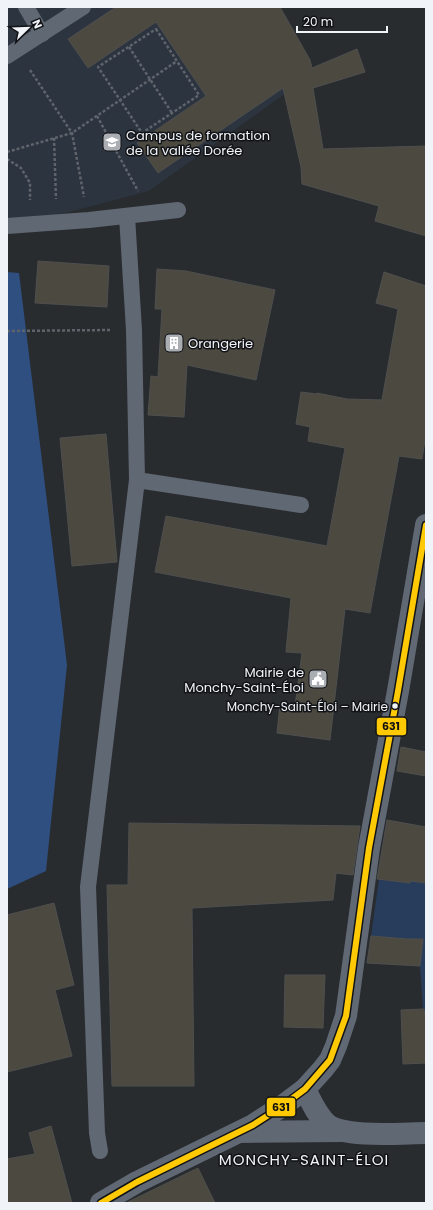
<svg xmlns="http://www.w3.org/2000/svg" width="433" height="1210" font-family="Poppins,sans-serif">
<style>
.built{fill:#2c343f}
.green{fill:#283c5b}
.forest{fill:#2f4f80}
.building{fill:#4c4940;stroke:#4e4f4e}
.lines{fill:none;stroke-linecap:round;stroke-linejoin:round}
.path{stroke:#5f636b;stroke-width:2.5;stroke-dasharray:3 2;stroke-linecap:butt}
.service{stroke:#606874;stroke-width:16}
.minor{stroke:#606874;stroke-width:22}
.tertiary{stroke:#606874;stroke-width:22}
.bus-1-casing{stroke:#111316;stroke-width:9}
.bus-1{stroke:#ffc904;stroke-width:6}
.bus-dot{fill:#f0f3f8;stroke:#111316;stroke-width:1.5}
.labels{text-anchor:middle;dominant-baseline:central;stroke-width:3;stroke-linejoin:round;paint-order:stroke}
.bus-label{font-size:12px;fill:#f0f3f8;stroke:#111316;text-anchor:end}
.poi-label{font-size:13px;fill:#f0f3f8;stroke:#111316;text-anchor:start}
.quarter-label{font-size:15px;letter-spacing:1px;fill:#f0f3f8;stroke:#111316}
.line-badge{stroke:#111316;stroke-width:1.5}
.pale-badge-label{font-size:11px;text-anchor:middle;font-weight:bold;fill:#111}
</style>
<rect width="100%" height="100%" fill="#292c2f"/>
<polygon class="built" points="7,7 249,7 286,93 149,191 58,215 7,221"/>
<polygon class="green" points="379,879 410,883 410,881 426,883 426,1053 420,966 423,941 371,936"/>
<polygon class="forest" points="7,272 19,273 67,665 46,871 7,889"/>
<g class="building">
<polygon points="116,7 280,7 310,60 312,68 357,49 365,72 313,88 323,149 426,146 426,236 375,221 379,206 302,184 301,167 283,88 158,173 137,143 206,96 156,22 88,68 68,39"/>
<polygon points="38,261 109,266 107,307 35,303"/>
<polygon points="157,269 186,271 275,290 256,380 187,365 184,417 148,415 151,376 158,377 162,309 155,309"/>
<polygon points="384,272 426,286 426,434 422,459 399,456 370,613 345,609 330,740 277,733 280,704 295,706 302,653 286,652 291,598 155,572 166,516 327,546 345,448 308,441 310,427 296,424 301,392 317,394 317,393 347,399 382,400 398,309 376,303"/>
<polygon points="106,434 117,562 72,566 60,438"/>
<polygon points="401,747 426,752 426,776 397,771"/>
<polygon points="387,820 426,827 426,883 410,881 410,883 377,879"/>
<polygon points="129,823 360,826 353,875 336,873 333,900 192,908 194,1086 112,1086 107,885 128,885"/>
<polygon points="54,903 74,985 55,990 72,1056 7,1072 7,915"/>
<polygon points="371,936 408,939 423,939 420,966 367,963"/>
<polygon points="285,975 325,975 323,1028 284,1027"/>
<polygon points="424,1009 425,1017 426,1017 426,1063 403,1064 401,1010"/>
<polygon points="51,1126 72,1203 7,1203 7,1159 35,1154 29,1133"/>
<polygon points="198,1168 215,1203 126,1203 130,1201"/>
</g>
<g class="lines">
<g class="path">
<polygon points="156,29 199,95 142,133 98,67"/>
<polyline points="129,47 172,113"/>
<polyline points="30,70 72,133 84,197"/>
<polyline points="97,116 138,191"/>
<polyline points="54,138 56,199"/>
<polyline points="7,152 72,133 177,61"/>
<polyline points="7,159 21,168 30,183 30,200"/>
<polyline points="7,331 110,330"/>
</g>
<g class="service">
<polyline points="26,7 42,34"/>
<polyline points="7,56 83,7"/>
<polyline points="127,216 134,330 137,480 301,505"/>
<polyline points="7,226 89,220 178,210"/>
<polyline points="100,1151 97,1133 88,887 137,480"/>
</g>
<g class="minor">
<path d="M 305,1089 C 311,1101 317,1116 328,1125 C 346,1138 403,1133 426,1133"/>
<polyline points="240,1132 343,1131"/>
</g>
<polyline class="tertiary" points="101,1203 137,1182 253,1125 281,1107 305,1089 323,1069 330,1060 336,1046 346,1016 369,848 398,691 426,525"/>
<g class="bus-1-casing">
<polyline id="bus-1" points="101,1203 137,1182 253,1125 281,1107 305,1089 330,1060 346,1016 369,848 398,691 426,525"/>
</g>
<use href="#bus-1" class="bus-1"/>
</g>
<defs>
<g id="university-square" transform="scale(1)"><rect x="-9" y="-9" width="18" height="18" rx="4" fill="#aaadb2" stroke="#111316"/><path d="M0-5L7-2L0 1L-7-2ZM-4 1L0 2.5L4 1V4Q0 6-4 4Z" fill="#fff"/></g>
<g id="building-square" transform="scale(1)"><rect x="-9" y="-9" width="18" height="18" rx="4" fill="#aaadb2" stroke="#111316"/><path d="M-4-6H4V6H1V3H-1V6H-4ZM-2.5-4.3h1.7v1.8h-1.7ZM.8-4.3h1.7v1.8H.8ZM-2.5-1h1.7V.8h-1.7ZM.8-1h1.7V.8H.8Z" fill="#fff"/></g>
<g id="civic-square" transform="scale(1)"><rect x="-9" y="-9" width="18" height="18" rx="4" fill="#aaadb2" stroke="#111316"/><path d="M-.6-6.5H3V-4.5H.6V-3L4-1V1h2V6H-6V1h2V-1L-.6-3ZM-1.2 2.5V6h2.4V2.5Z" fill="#fff"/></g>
</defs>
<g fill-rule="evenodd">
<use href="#university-square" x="112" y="142"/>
<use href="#building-square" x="174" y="343"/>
<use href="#civic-square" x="318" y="679"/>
</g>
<circle class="bus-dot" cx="395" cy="706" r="3.5"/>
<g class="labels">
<g class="bus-label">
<text x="388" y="706">Monchy-Saint-Éloi – Mairie</text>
</g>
<g class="poi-label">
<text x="126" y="135">Campus de formation<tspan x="126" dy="15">de la vallée Dorée</tspan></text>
<text x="188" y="343">Orangerie</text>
<text x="304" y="672" text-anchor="end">Mairie de<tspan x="304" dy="15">Monchy-Saint-Éloi</tspan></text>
</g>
<g class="quarter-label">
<text x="304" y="1159">MONCHY-SAINT-ÉLOI</text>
</g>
</g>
<g class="line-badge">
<rect x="376" y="717" width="31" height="19" rx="4" fill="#ffc904"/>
<rect x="266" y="1097" width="30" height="20" rx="4" fill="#ffc904"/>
</g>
<g class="pale-badge-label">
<text x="391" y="730">631</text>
<text x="281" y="1111">631</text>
</g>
<rect width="433" height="1210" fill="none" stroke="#f0f3f8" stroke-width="16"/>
<g transform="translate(28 28) rotate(67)" stroke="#111316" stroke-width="3" paint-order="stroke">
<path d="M0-3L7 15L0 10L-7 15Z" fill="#f0f3f8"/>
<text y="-6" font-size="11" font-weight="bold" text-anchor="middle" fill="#f0f3f8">N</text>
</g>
<path d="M297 26v6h90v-6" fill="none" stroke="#f0f3f8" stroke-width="2"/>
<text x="303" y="26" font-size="12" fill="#f0f3f8" stroke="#111316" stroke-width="3" paint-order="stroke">20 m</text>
</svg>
